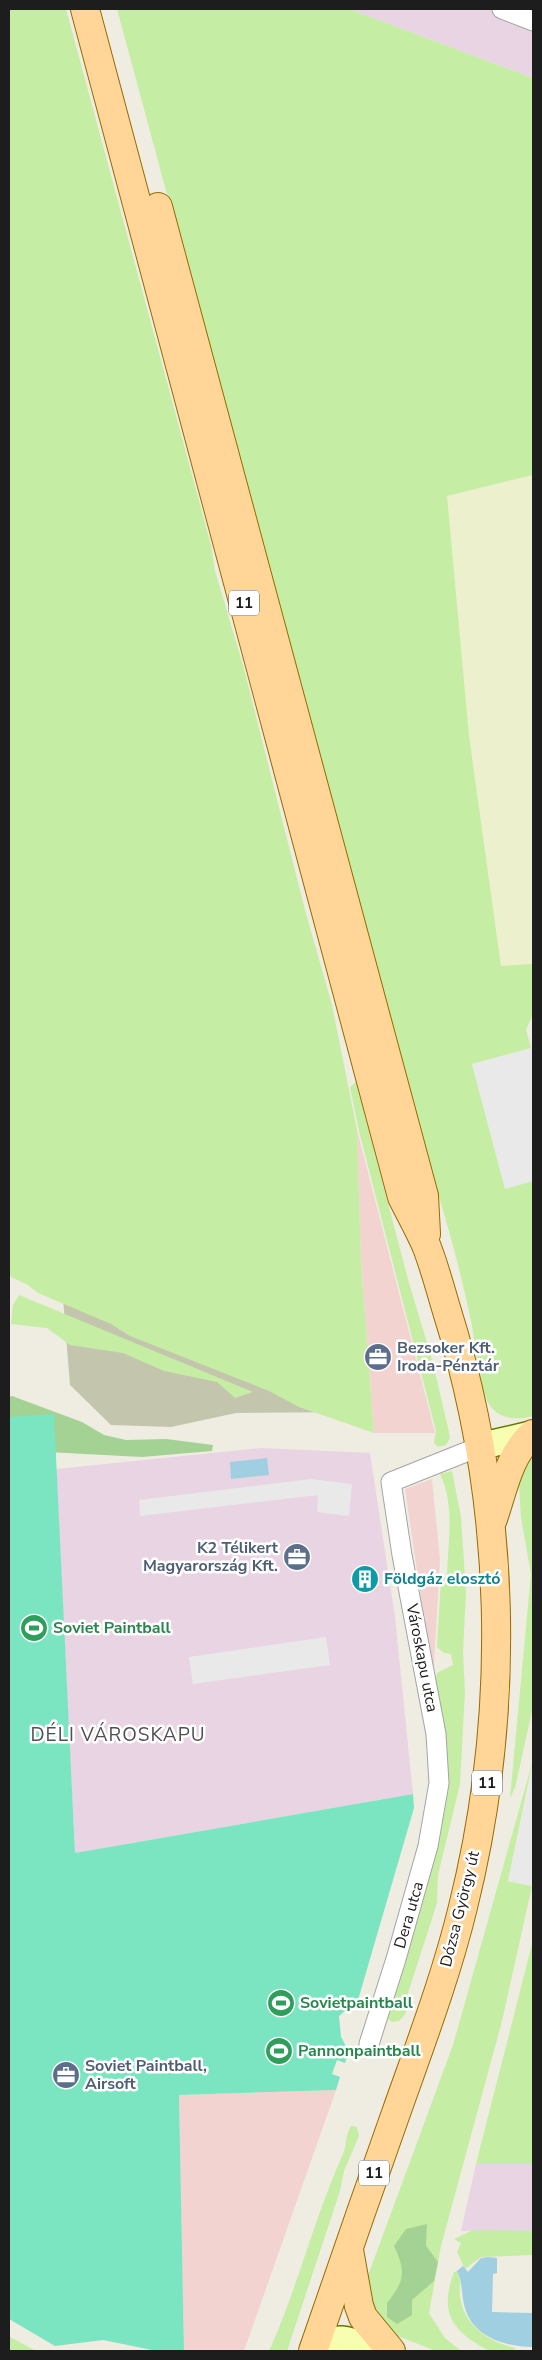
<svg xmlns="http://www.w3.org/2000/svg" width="542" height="2360" font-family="'Nunito Sans',sans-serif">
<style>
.commercial{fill:#f2d3d0}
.industrial{fill:#e9d4e4}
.construction{fill:#c4c5ad}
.farmland{fill:#ecf0cc}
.grass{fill:#c5eea4}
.forest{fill:#a4d294}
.pitch{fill:#7ae5c0}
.parking{fill:#e9e9e9}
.water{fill:#9fcfe1}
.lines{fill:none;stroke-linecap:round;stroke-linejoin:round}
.minor-casing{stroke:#a4a4a4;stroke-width:21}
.secondary-casing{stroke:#677900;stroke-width:29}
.primary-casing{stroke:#976b00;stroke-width:30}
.minor{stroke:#fff;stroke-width:19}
.secondary{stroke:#f7feb2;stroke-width:26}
.primary{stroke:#ffd698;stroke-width:28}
.labels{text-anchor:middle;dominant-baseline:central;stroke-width:5;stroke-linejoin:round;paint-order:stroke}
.shield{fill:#fff;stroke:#616161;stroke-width:1}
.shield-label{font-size:15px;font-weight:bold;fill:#1d1d1d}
.service-label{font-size:16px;font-weight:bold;fill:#4e5e75;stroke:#fff;text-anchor:start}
.culture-label{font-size:16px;font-weight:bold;fill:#0d838f;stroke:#fff;text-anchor:start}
.leisure-label{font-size:16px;font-weight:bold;fill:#27864d;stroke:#fff;text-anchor:start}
.street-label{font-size:16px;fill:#1d1d1d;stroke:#fff}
.quarter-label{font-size:19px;letter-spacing:1px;fill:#505050;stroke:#fff}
</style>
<rect width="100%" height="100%" fill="#efece2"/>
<g class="commercial">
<polygon points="357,1130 435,1433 374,1433 361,1263"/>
<polygon points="432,1479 440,1560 433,1680 405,1489"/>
<polygon points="336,2090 244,2351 184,2351 179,2095"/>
</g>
<g class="industrial">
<polygon points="349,9 533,9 533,78"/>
<polygon points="262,1448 370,1453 395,1617 413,1794 75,1853 56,1469"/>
<polygon points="476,2164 533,2164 533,2231 461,2231"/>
</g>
<polygon class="construction" points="60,1261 351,1412 236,1413 171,1427 111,1425 70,1385"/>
<polygon class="farmland" points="533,475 533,964 501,966 469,736 447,496"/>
<g class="grass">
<polygon points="9,9 66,9 211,545 215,571 243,665 305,910 332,1005 357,1130 361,1263 374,1433 299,1407 269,1391 130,1336 111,1324 38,1293 28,1285 9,1276"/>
<path d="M 117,9 L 349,9 L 533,78 L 533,475 L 447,496 L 469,736 L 501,966 L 533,964 L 533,1014 L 526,1030 L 531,1048 L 472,1064 L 505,1188 L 533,1181 L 533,1416 C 518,1420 502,1420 491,1407 C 477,1389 476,1343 471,1321 C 460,1268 446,1217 429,1165 Z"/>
<polygon points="356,1082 409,1283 433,1363 448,1428 450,1438 446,1445 438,1447 434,1443 436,1431 359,1131 350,1087"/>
<polygon points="19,1295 253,1392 235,1398 217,1382 164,1371 123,1353 70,1345 47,1328 11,1324 13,1305"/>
<polygon points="533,1448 533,1707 515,1788 510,1798 531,1574 521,1518 518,1469"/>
<path d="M 452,1471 L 461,1517 L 466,1593 L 463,1652 L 465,1691 L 460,1784 L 438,1875 L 437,1903 L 408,1993 L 406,2013 L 399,2021 L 392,2022 L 387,2018 L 444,1744 L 441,1707 L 435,1681 L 437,1673 L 453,1665 L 451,1654 L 444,1653 L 437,1647 L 441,1580 L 447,1575 C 448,1542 455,1504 440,1474 Z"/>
<polygon points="533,1760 508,1881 532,1886 502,2021 441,2246 429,2313 445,2338 461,2351 436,2351 390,2333 374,2320 366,2281 453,2045"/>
<polygon points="533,1940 533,2164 476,2164"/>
<path d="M 351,2126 L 357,2127 L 359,2136 L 344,2171 L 340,2191 L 287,2351 L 269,2351 C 298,2287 314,2218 343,2154 C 347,2145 345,2135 351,2126 Z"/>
<polygon points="473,2230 533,2231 533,2255 481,2257 465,2269 457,2252 461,2243 454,2239"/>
<path d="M 457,2271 C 462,2280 459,2287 460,2297 C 465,2327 488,2341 515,2348 L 515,2351 C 507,2351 498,2353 491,2351 C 486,2350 479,2345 474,2342 C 445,2324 443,2302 454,2272 Z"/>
<polygon points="9,2336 12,2338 36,2351 9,2351"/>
</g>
<g class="forest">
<polygon points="12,1396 82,1422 104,1435 126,1440 166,1439 213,1445 212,1451 142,1457 9,1450 9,1397"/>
<path d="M 427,2224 L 426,2246 L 438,2262 L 434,2281 L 412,2300 L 412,2315 L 397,2324 L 387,2317 L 387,2303 C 405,2280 406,2272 394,2246 L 406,2229 Z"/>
</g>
<polygon class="pitch" points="54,1414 75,1853 413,1794 414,1808 358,2000 339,2016 341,2037 349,2052 345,2063 337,2060 332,2074 340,2077 336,2090 179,2095 184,2351 157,2351 103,2340 55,2346 9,2319 9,1417"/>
<g class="parking">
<polygon points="533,1048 533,1181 505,1189 472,1064"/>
<polygon points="311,1479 352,1484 349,1516 317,1512 318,1495 140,1516 139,1500"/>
<polygon points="326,1637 330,1665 193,1684 189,1657"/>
<polygon points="533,1767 533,1881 532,1886 508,1881"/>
</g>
<g class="water">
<polygon points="267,1458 269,1475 231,1479 230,1462"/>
<path d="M 488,2257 L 497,2258 L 497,2273 L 493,2274 L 492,2312 L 533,2313 L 533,2347 C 506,2347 473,2337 465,2308 C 461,2295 463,2282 457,2271 L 463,2266 L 468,2272 L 481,2258 Z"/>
</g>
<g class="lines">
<g class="minor-casing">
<g id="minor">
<polyline points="502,9 533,21"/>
<polyline points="369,2044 396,1959 428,1846 439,1783 436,1734 402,1555 391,1482 481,1446"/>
</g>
</g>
<g class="secondary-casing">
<g id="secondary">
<polyline points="481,1446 533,1434"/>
<path d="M 314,2347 C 340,2333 351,2341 378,2351"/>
</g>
</g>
<g class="primary-casing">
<g id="primary">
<path d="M 85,9 L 402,1197 C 410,1213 419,1229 426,1245 C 434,1265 440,1288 446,1308 C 507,1502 512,1710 463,1907 C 446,1977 420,2045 396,2113 C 368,2192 340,2272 313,2351"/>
<polyline points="158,207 424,1196 426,1234"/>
<path d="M 493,1519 C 503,1490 509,1454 533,1434"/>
<polyline points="349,2250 359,2306 363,2317 391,2351"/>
</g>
</g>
<use href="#minor" class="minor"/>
<use href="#secondary" class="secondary"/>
<use href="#primary" class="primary"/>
</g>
<defs>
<g id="office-disc" transform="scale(1.4375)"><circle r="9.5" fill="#5c6f8a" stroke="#fff"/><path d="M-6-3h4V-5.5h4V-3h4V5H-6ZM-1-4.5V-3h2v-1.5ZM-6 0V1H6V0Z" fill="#fff"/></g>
<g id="building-disc" transform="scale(1.4375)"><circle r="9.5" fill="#0f9aa8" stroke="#fff"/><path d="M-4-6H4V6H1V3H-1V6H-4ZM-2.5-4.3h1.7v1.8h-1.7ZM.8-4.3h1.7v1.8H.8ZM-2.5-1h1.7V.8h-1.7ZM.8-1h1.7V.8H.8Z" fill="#fff"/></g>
<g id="stadium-disc" transform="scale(1.4375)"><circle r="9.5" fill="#2e9e5b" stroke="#fff"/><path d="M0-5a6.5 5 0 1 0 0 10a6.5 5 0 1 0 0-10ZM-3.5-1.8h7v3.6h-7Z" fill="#fff"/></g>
</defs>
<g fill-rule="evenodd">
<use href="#office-disc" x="378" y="1357"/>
<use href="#office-disc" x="297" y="1557"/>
<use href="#building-disc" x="365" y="1579"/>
<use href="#stadium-disc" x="34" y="1628"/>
<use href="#stadium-disc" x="281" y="2003"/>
<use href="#stadium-disc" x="279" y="2051"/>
<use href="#office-disc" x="66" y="2075"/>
</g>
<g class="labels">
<g class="shield">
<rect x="229" y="590.5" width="30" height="25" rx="4"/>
<rect x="472" y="1770.5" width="30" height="25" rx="4"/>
<rect x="359" y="2160.5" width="30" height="25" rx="4"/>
</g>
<g class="shield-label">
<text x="244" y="603">11</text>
<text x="487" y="1783">11</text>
<text x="374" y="2173">11</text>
</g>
<g class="service-label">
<text x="397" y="1348">Bezsoker Kft.<tspan x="397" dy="18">Iroda-Pénztár</tspan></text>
<text x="278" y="1548" text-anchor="end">K2 Télikert<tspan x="278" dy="18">Magyarország Kft.</tspan></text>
<text x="85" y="2066">Soviet Paintball,<tspan x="85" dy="18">Airsoft</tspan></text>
</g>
<g class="culture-label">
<text x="384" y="1579">Földgáz elosztó</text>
</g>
<g class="leisure-label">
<text x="53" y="1628">Soviet Paintball</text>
<text x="300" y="2003">Sovietpaintball</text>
<text x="298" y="2051">Pannonpaintball</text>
</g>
<g class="street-label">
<text transform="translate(422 1658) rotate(79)">Városkapu utca</text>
<text transform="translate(460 1909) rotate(-76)">Dózsa György út</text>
<text transform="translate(409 1915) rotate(-74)">Dera utca</text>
</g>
<g class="quarter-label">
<text x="118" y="1735">DÉLI VÁROSKAPU</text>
</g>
</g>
<rect width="542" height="2360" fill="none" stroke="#1d1d1d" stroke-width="20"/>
</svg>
